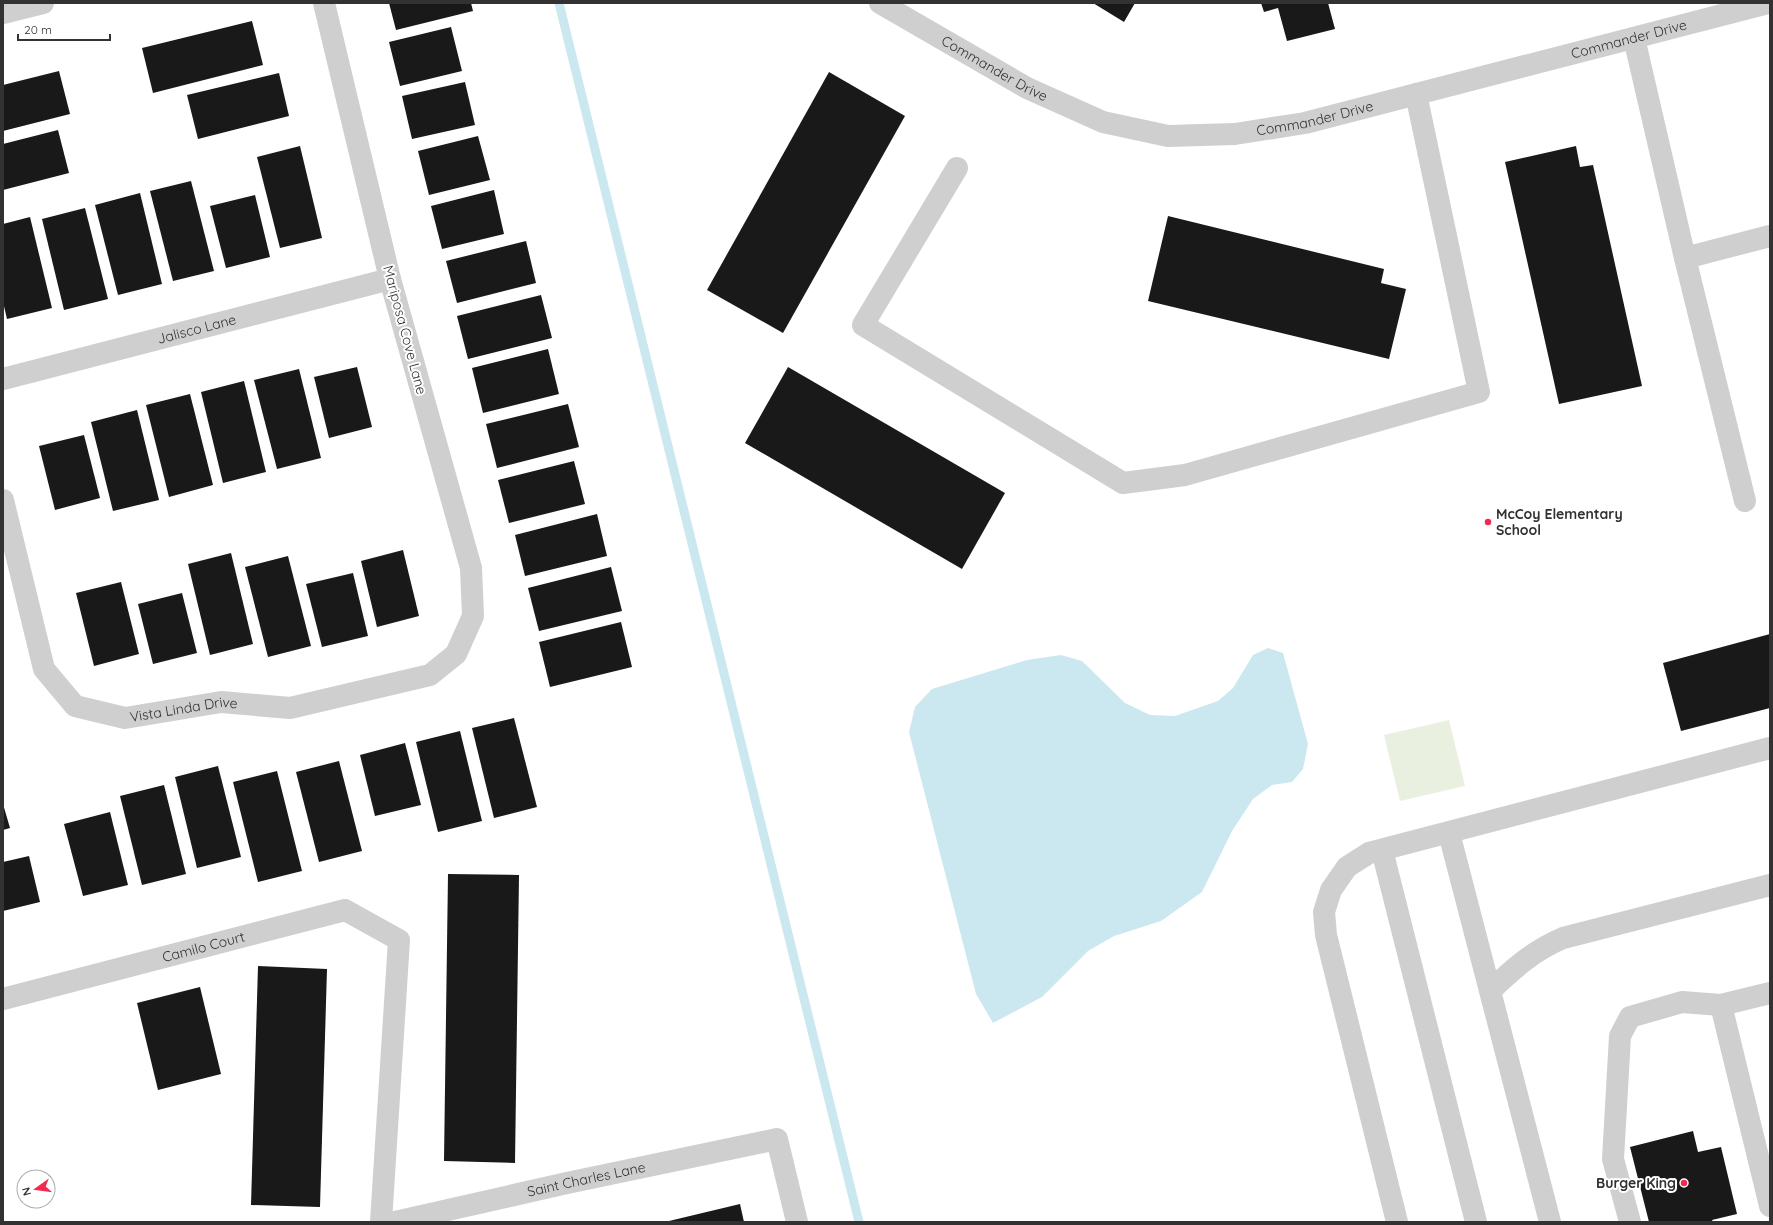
<svg xmlns="http://www.w3.org/2000/svg" width="1773" height="1225" font-family="Quicksand,sans-serif">
<style>
.green{fill:#eaf0e0}
.water{fill:#cbe7f0}
.lines{fill:none;stroke-linecap:round;stroke-linejoin:round}
.stream{stroke:#cbe7f0;stroke-width:9}
.building{fill:#191919}
.minor{stroke:#cfcfcf;stroke-width:22}
.poi-dot{fill:#f52852;stroke:#fff;stroke-width:1.5}
.labels{text-anchor:middle;dominant-baseline:central;stroke-width:4;stroke-linejoin:round;paint-order:stroke}
.street-label{font-size:14px;fill:#323232;stroke:#fff}
.poi-label{font-size:14px;font-weight:bold;fill:#323232;stroke:#fff;text-anchor:start}
</style>
<rect width="100%" height="100%" fill="#fff"/>
<polygon class="green" points="1449,720 1465,786 1400,801 1384,735"/>
<polygon class="water" points="1268,648 1283,653 1308,744 1303,769 1292,782 1272,785 1253,799 1232,831 1202,892 1161,921 1114,936 1088,951 1042,997 993,1023 976,994 909,732 915,707 932,689 1027,660 1061,655 1082,661 1125,703 1150,715 1175,716 1218,701 1233,688 1253,655"/>
<g class="lines">
<polyline class="stream" points="559,3 859,1222"/>
</g>
<g class="building">
<polygon points="389,3 471,3 473,11 396,30"/>
<polygon points="1093,3 1135,3 1124,22"/>
<polygon points="1261,3 1328,3 1335,29 1287,41 1278,8 1264,12"/>
<polygon points="252,21 263,65 153,93 142,48"/>
<polygon points="451,27 462,71 400,86 389,42"/>
<polygon points="59,71 70,114 3,131 3,85"/>
<polygon points="829,72 905,116 783,333 707,290"/>
<polygon points="279,73 289,116 198,139 187,95"/>
<polygon points="465,82 475,125 412,139 402,96"/>
<polygon points="58,130 69,173 3,190 3,144"/>
<polygon points="478,136 490,180 429,195 418,151"/>
<polygon points="300,146 322,238 280,248 257,157"/>
<polygon points="1576,146 1580,167 1593,165 1642,386 1559,404 1505,162"/>
<polygon points="191,181 214,271 173,281 150,191"/>
<polygon points="494,190 504,234 442,249 431,206"/>
<polygon points="140,193 162,284 118,295 95,205"/>
<polygon points="255,195 270,257 226,268 210,206"/>
<polygon points="85,208 108,299 64,310 42,219"/>
<polygon points="1168,216 1384,269 1381,283 1406,289 1389,359 1148,301"/>
<polygon points="30,217 52,308 7,319 3,302 3,224"/>
<polygon points="526,241 536,283 457,303 446,261"/>
<polygon points="541,295 552,338 468,359 457,316"/>
<polygon points="548,349 559,394 483,413 472,368"/>
<polygon points="357,367 372,427 329,438 314,377"/>
<polygon points="788,367 1005,493 962,569 745,443"/>
<polygon points="299,369 321,458 277,469 254,380"/>
<polygon points="244,381 266,472 223,483 201,392"/>
<polygon points="190,394 213,485 169,497 146,405"/>
<polygon points="568,404 579,447 497,468 486,424"/>
<polygon points="137,410 159,500 113,511 91,422"/>
<polygon points="84,435 100,498 55,510 39,446"/>
<polygon points="574,461 585,504 509,523 498,480"/>
<polygon points="597,514 607,556 525,576 515,535"/>
<polygon points="403,550 419,616 377,627 361,561"/>
<polygon points="231,553 253,644 210,655 188,564"/>
<polygon points="288,556 311,646 268,657 245,567"/>
<polygon points="611,567 622,611 539,631 528,588"/>
<polygon points="353,573 368,636 322,647 306,584"/>
<polygon points="121,582 139,654 94,666 76,593"/>
<polygon points="182,593 197,653 153,664 138,604"/>
<polygon points="621,622 632,667 550,687 539,642"/>
<polygon points="1770,634 1770,708 1681,731 1663,663"/>
<polygon points="514,718 537,807 494,818 472,728"/>
<polygon points="460,731 482,821 438,832 416,742"/>
<polygon points="405,743 421,805 375,816 360,755"/>
<polygon points="339,761 362,851 319,862 296,772"/>
<polygon points="218,766 241,857 197,868 175,777"/>
<polygon points="277,771 302,871 258,882 233,782"/>
<polygon points="164,785 186,874 142,885 120,796"/>
<polygon points="3,804 10,828 3,830"/>
<polygon points="110,812 128,885 83,896 64,824"/>
<polygon points="29,856 40,902 3,911 3,862"/>
<polygon points="448,874 519,875 515,1163 444,1161"/>
<polygon points="258,966 327,969 320,1207 251,1205"/>
<polygon points="200,987 221,1074 158,1090 137,1003"/>
<polygon points="1693,1131 1698,1152 1721,1147 1737,1214 1712,1220 1713,1222 1649,1222 1630,1147"/>
<polygon points="740,1204 744,1222 669,1222 669,1221"/>
</g>
<g class="lines">
<g class="minor">
<path id="s1" d="M 880,3 L 1027,88 L 1103,122 L 1168,136 L 1235,134 L 1305,123 L 1768,3"/>
<polyline points="3,13 43,3"/>
<polyline points="1634,38 1685,258 1745,501"/>
<polyline points="957,168 863,325 1123,483 1185,475 1479,392 1416,94"/>
<polyline points="1685,258 1770,236"/>
<path id="s2" d="M 3,379 L 390,279"/>
<path id="s3" d="M 3,500 L 44,669 L 75,706 L 125,718 L 221,702 L 290,708 L 430,675 L 456,654 L 473,616 L 471,568 L 390,279 L 324,3"/>
<polyline points="1449,833 1550,1222"/>
<polyline points="1382,850 1476,1222"/>
<path d="M 1490,991 C 1514,968 1533,951 1563,938 L 1770,885"/>
<polyline points="1770,993 1721,1005 1770,1206"/>
<path id="s4" d="M 3,999 L 345,910 L 399,940 L 381,1222"/>
<path id="s5" d="M 395,1222 L 567,1183 L 777,1139 L 797,1222"/>
<polyline points="1397,1222 1326,935 1324,912 1331,890 1347,867 1369,853 1770,748"/>
<polyline points="1630,1222 1613,1159 1620,1036 1630,1017 1682,1002 1721,1005"/>
</g>
</g>
<g class="poi-dot">
<circle cx="1488" cy="522" r="4"/>
<circle cx="1684" cy="1183" r="4"/>
</g>
<g class="labels">
<g class="street-label">
<text stroke="none"><textPath href="#s1" startOffset="792">Commander Drive</textPath></text>
<text stroke="none"><textPath href="#s1" startOffset="132">Commander Drive</textPath></text>
<text stroke="none"><textPath href="#s1" startOffset="468">Commander Drive</textPath></text>
<text stroke="none"><textPath href="#s2" startOffset="200">Jalisco Lane</textPath></text>
<text transform="translate(405 330) rotate(75)">Mariposa Cove Lane</text>
<text stroke="none"><textPath href="#s3" startOffset="333">Vista Linda Drive</textPath></text>
<text stroke="none"><textPath href="#s4" startOffset="207">Camilo Court</textPath></text>
<text stroke="none"><textPath href="#s5" startOffset="196">Saint Charles Lane</textPath></text>
</g>
<g class="poi-label">
<text x="1496" y="514">McCoy Elementary<tspan x="1496" dy="16">School</tspan></text>
<text x="1676" y="1183" text-anchor="end">Burger King</text>
</g>
</g>
<rect width="1773" height="1225" fill="none" stroke="#323232" stroke-width="8"/>
<g transform="translate(36 1189) rotate(256)"><circle r="19" fill="#ffffff" stroke="#adadad"/>
<path d="M0-3L7 15L0 10L-7 15Z" fill="#f52852"/>
<text y="-6" font-size="11" font-weight="bold" text-anchor="middle" fill="#323232">N</text>
</g>
<path d="M18 34v6h92v-6" fill="none" stroke="#323232" stroke-width="2"/>
<text x="24" y="34" font-size="12" fill="#323232" stroke="#ffffff" stroke-width="3" paint-order="stroke">20 m</text>
</svg>
